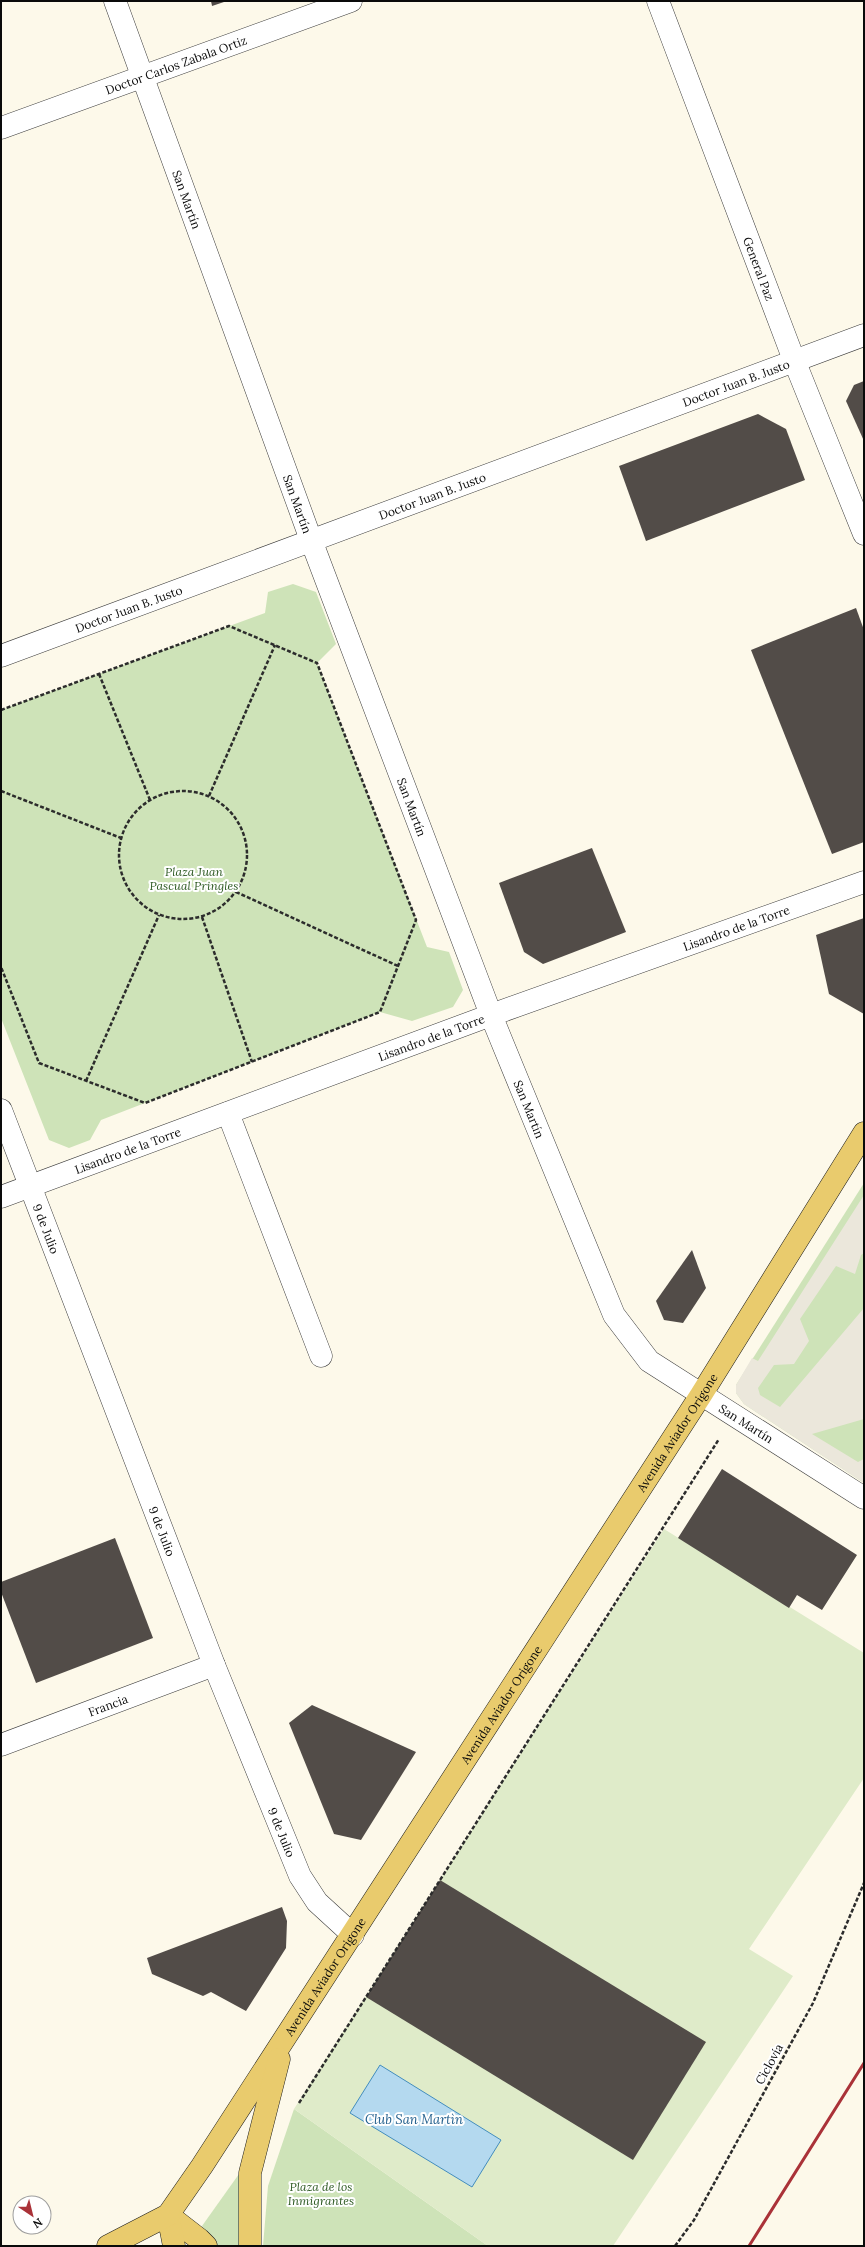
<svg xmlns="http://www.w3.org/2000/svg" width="865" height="2247" font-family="Lora,serif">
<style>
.green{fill:#cee3b8}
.pitch{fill:#dfebc9}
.plaza{fill:#ebe7db}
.water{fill:#b4d9ef;stroke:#438dbe}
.building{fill:#524c48}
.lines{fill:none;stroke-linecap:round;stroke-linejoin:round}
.minor-casing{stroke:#3d3d3d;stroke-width:23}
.major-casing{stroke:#1b1b1b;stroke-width:23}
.path{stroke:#2c2c2c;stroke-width:2.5;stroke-dasharray:4 2;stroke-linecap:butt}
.minor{stroke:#fff;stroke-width:22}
.major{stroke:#e9cb6d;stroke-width:22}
.rail{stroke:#aa3238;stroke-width:3}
.labels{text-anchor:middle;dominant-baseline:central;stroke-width:4;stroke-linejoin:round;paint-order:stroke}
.street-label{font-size:12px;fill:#0a0a0a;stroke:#fff}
.park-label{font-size:12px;font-style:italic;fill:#2e5a23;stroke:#fff}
.water-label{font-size:13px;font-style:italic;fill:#225f8d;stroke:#fff}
</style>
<rect width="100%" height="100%" fill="#fdf9ea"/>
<g class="green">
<polygon points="293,584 316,592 336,644 317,663 427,947 449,952 463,990 453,1007 412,1021 380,1012 101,1120 90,1140 69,1148 49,1140 1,1018 1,710 265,613 268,592"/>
<polygon points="864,1183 864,1483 744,1404 736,1393 736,1385"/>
<polygon points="294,2109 488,2246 263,2246 268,2186"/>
<polygon points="239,2174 240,2246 217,2246 202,2226"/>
</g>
<polygon class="pitch" points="664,1529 864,1653 864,1778 749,1949 793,1976 613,2246 488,2246 294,2109"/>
<polygon class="plaza" points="864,1195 864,1253 861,1255 855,1274 836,1266 800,1319 809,1341 794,1364 774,1365 758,1388 760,1395 780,1407 864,1308 864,1419 812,1434 858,1462 864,1459 864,1483 744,1404 736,1393 736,1385 752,1358 758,1361"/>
<polygon class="water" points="380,2065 501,2140 472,2187 350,2113"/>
<g class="building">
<polygon points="211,1 227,1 212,6"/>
<polygon points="864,381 864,441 846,401 854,385"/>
<polygon points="758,414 786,429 805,480 646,541 619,466"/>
<polygon points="856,608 864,630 864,842 832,854 751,650"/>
<polygon points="592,848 626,932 543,964 524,952 499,883"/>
<polygon points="864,918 864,1014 829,994 816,935"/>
<polygon points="692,1250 706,1288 683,1323 664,1320 656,1301"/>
<polygon points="722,1469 857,1555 822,1610 797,1595 789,1608 678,1538"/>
<polygon points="115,1538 153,1638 36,1683 1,1592 1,1582"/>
<polygon points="312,1705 416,1752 361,1840 334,1834 289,1723"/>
<polygon points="440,1880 706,2042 633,2160 366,1997"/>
<polygon points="282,1907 287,1921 286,1948 246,2011 211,1992 203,1996 152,1974 147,1958"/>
</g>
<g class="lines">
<g class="minor-casing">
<g id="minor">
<path id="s1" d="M 115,1 L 311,540 L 491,1015 L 614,1315 L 649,1361 L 864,1498"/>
<path id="s2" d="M 658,1 L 794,360 L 864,534"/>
<path id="s3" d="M 1,128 L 351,1"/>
<path id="s4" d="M 1,656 L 864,335"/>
<path id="s5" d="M 1,1110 L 214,1665 L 300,1876 L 317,1902 L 353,1935"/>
<polyline points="228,1113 321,1356"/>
<path id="s6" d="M 1,1197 L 491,1015 L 864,882"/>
<path id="s7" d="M 1,1745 L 214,1665"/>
</g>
</g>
<g class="major-casing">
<g id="major">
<polyline points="168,2215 199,2239 206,2246"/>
<polyline points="168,2215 174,2246"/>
<path id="s8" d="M 108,2246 L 168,2215 L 202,2166 L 701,1395 L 864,1133"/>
<polyline points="250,2246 250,2173 279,2059"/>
</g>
</g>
<g class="path">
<polyline points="99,674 150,800"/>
<polyline points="1,710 229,626 317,663 416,920 380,1012 145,1103 39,1063 1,967"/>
<circle cx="183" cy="855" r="64"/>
<polyline points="1,791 121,838"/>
<polyline points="209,796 275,645"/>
<polyline points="236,892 398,966"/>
<polyline points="202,917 252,1062"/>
<polyline points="86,1081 159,915"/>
<polyline points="299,2103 719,1439"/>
<polyline points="675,2246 694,2220 813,2003 864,1883"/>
</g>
<use href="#minor" class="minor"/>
<use href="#major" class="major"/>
<polyline class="rail" points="749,2246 864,2063"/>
</g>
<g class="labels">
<g class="street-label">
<text stroke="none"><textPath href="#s3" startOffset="186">Doctor Carlos Zabala Ortiz</textPath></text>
<text stroke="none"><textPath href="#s1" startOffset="211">San Martín</textPath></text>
<text stroke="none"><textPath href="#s2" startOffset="286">General Paz</textPath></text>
<text stroke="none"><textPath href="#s4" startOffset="784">Doctor Juan B. Justo</textPath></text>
<text stroke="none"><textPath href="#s4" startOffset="460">Doctor Juan B. Justo</textPath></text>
<text stroke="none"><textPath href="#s1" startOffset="535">San Martín</textPath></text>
<text stroke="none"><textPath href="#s4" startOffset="136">Doctor Juan B. Justo</textPath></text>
<text stroke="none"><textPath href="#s1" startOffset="859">San Martín</textPath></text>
<text stroke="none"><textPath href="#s6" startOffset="783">Lisandro de la Torre</textPath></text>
<text stroke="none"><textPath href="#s6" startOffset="459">Lisandro de la Torre</textPath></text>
<text stroke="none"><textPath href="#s1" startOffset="1183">San Martín</textPath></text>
<text stroke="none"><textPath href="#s6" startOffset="135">Lisandro de la Torre</textPath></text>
<text stroke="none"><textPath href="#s5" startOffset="127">9 de Julio</textPath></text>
<text stroke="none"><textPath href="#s1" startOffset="1579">San Martín</textPath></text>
<text stroke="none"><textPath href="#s8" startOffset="1001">Avenida Aviador Origone</textPath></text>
<text stroke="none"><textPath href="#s5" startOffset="451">9 de Julio</textPath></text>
<text stroke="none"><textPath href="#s8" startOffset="677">Avenida Aviador Origone</textPath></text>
<text stroke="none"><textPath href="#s7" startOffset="114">Francia</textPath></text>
<text stroke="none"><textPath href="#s5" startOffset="775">9 de Julio</textPath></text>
<text stroke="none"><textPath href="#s8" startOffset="353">Avenida Aviador Origone</textPath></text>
<text transform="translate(769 2064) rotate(-61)">Ciclovía</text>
</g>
<g class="park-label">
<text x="194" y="871">Plaza Juan<tspan x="194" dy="14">Pascual Pringles</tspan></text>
<text x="321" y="2186">Plaza de los<tspan x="321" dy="14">Inmigrantes</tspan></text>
</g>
<g class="water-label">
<text x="414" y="2119">Club San Martìn</text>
</g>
</g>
<rect width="865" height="2247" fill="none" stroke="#0a0a0a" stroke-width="4"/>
<g transform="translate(32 2215) rotate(145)"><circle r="19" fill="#ffffff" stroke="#9d9d9d"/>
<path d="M0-3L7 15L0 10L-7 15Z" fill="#aa3238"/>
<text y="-6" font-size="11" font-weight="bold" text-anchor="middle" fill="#0a0a0a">N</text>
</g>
</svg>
